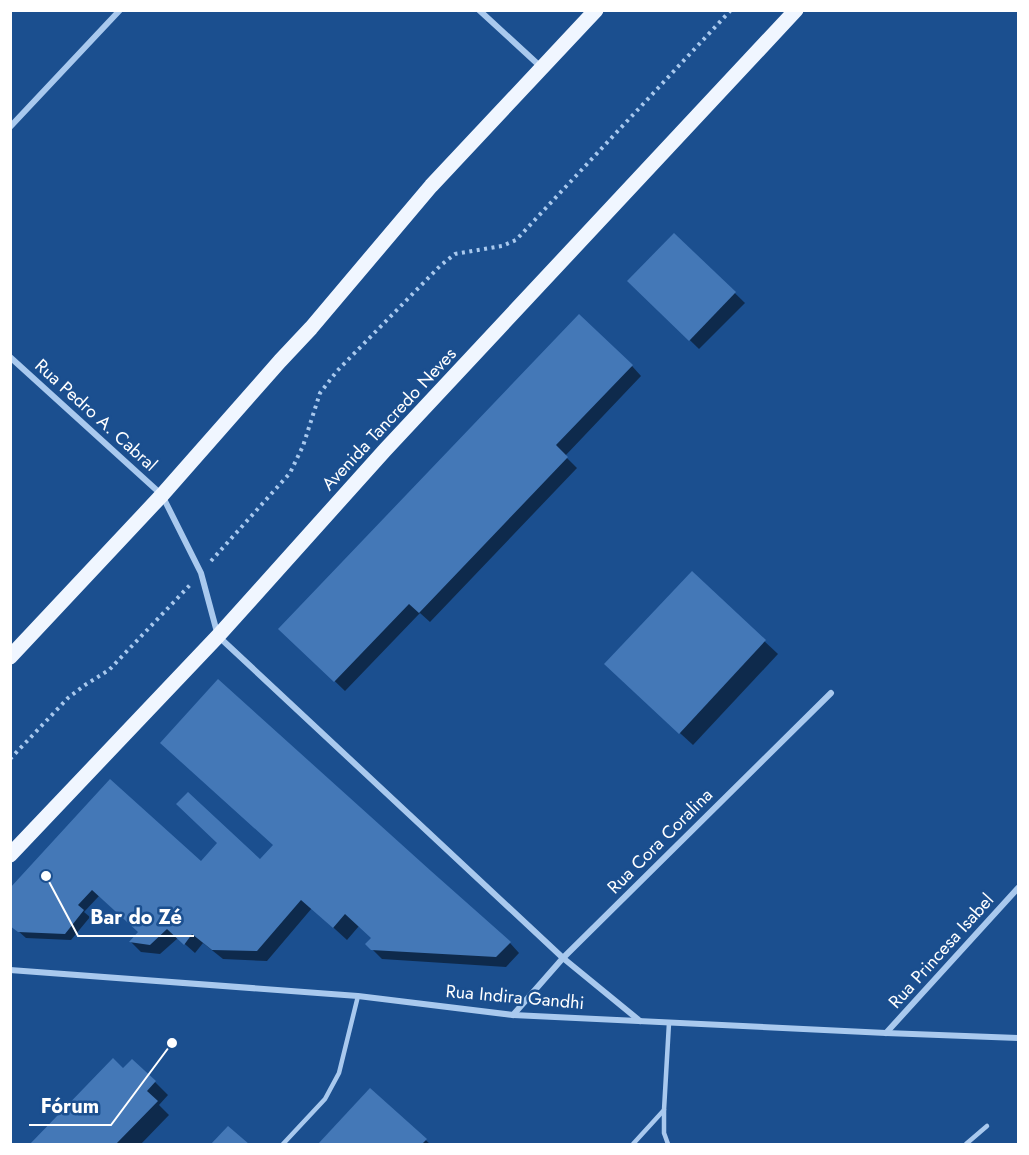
<svg xmlns="http://www.w3.org/2000/svg" width="1029" height="1155" font-family="Jost,sans-serif">
<style>
.shadow{fill:#0007}
.building{fill:#4478b7}
.lines{fill:none;stroke-linecap:round;stroke-linejoin:round}
.path{stroke:#a9c9ee;stroke-width:4;stroke-dasharray:3 4.5;stroke-linecap:butt}
.service{stroke:#a9c9ee;stroke-width:4.5}
.minor{stroke:#a9c9ee;stroke-width:6}
.primary{stroke:#f0f6ff;stroke-width:15}
.labels{text-anchor:middle;dominant-baseline:central;stroke-width:5;stroke-linejoin:round;paint-order:stroke}
.street-label{font-size:18px;fill:#fff;stroke:#1b4f8f}
.leader{fill:none;stroke:#fff;stroke-width:2}
.callout-dot{fill:#fff;stroke:#1b4f8f;stroke-width:2}
.callout-label{font-size:20px;text-anchor:middle;font-weight:bold;fill:#fff;stroke:#1b4f8f;stroke-width:5;stroke-linejoin:round;paint-order:stroke}
</style>
<rect width="100%" height="100%" fill="#1b4f8f"/>
<g class="shadow">
<polygon points="675,235 745,303 699,349 629,281"/>
<polygon points="632,366 641,376 565,456 577,468 430,622 420,613 345,691 290,638"/>
<polygon points="692,573 778,654 693,745 619,677"/>
<polygon points="260,861 510,943 519,953 506,967 382,959 367,944 373,938 359,926 347,940 312,908 267,961 223,959 203,943 195,953 178,938 160,954 141,952 131,942 140,933 99,896 84,912 90,917 71,940 26,938 10,924 10,890 201,864"/>
<polygon points="113,1060 123,1070 132,1061 155,1082 168,1095 159,1105 169,1115 141,1144 32,1144"/>
<polygon points="370,1090 430,1144 320,1144"/>
</g>
<g class="building">
<polygon points="674,233 736,292 689,341 627,281"/>
<polygon points="579,314 633,365 556,445 568,457 419,613 409,604 334,682 278,629"/>
<polygon points="692,571 766,640 679,734 604,664"/>
<polygon points="218,679 431,871 511,942 496,957 371,950 365,944 371,938 345,914 333,928 301,900 257,951 212,950 192,934 184,945 167,929 150,945 129,942 138,932 92,890 78,905 84,910 65,934 18,932 10,926 10,888 110,779 201,861 217,843 176,804 188,792 260,859 273,845 160,743"/>
<polygon points="113,1058 123,1068 132,1059 156,1081 147,1091 158,1101 116,1144 30,1144"/>
<polygon points="370,1088 427,1139 422,1144 318,1144"/>
<polygon points="228,1126 249,1144 211,1144"/>
</g>
<g class="lines">
<g class="path">
<polyline points="211,561 290,473 303,446 320,393 337,371 441,265 455,254 502,246 516,240 731,10"/>
<polyline points="10,759 68,698 85,685 109,670 190,585"/>
</g>
<g class="service">
<polyline points="283,1144 325,1099 339,1073 358,996"/>
<polyline points="633,1144 664,1110"/>
<polyline points="668,1144 664,1133 664,1110 669,1023"/>
<polyline points="966,1144 987,1126"/>
</g>
<g class="minor">
<polyline points="479,10 541,67"/>
<polyline points="10,127 120,10"/>
<polyline points="10,357 162,495 201,573 218,636 563,958 640,1021"/>
<polyline points="10,970 358,996 513,1015 886,1033 1018,1038"/>
<polyline points="513,1015 563,958 831,693"/>
<polyline points="886,1033 1018,888"/>
</g>
<g class="primary">
<polyline points="10,657 162,495 280,361 311,328 431,186 596,10"/>
<polyline points="10,855 218,636 385,450 796,10"/>
</g>
</g>
<g class="labels">
<g class="street-label">
<text transform="translate(96 415) rotate(42)">Rua Pedro A. Cabral</text>
<text transform="translate(389 419) rotate(-47)">Avenida Tancredo Neves</text>
<text transform="translate(660 841) rotate(-45)">Rua Cora Coralina</text>
<text transform="translate(941 951) rotate(-48)">Rua Princesa Isabel</text>
<text transform="translate(515 997) rotate(5)">Rua Indira Gandhi</text>
</g>
</g>
<path class="leader" d="M46 876L78 936H194M172 1043L111 1125H29"/>
<g class="callout-dot">
<circle cx="46" cy="876" r="6"/>
<circle cx="172" cy="1043" r="6"/>
</g>
<g class="callout-label">
<text x="136" y="924">Bar do Zé</text>
<text x="70" y="1113">Fórum</text>
</g>
<rect width="1029" height="1155" fill="none" stroke="#ffffff" stroke-width="24"/>
</svg>
